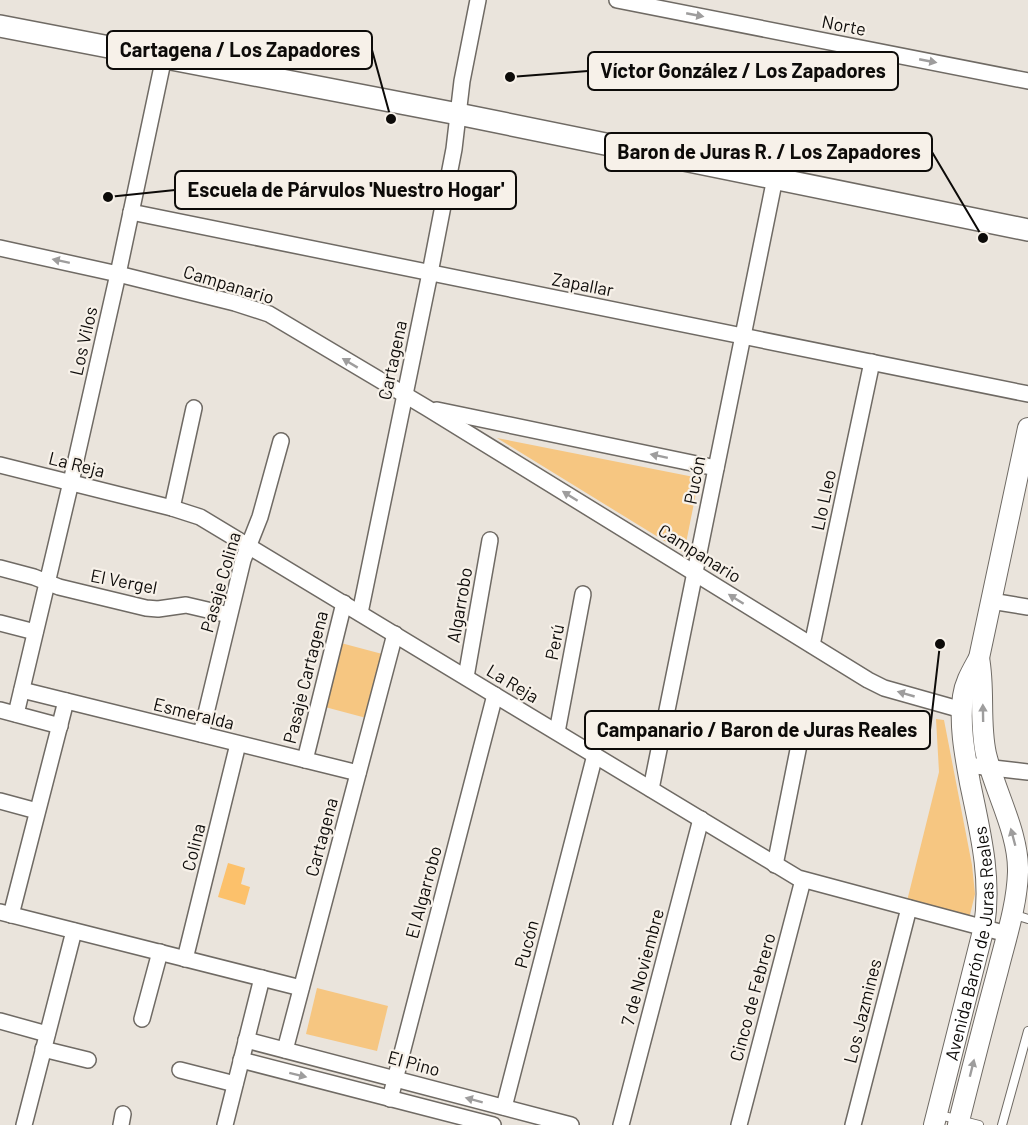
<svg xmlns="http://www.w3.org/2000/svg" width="1028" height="1125" font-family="Barlow,sans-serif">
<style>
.green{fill:#f6c681}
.building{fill:#fcc16b}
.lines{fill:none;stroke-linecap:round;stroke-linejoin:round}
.service-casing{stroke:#6f6a64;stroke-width:10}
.minor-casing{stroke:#6f6a64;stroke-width:18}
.tertiary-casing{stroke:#6f6a64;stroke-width:22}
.secondary-casing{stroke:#6f6a64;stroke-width:24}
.service{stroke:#fff;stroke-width:8}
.minor{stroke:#fff;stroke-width:15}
.tertiary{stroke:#fff;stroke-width:20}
.secondary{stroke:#fff;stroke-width:21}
.oneway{fill:#9e9d9d}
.labels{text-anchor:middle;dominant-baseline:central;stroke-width:4.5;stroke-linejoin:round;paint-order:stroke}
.street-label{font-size:18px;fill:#0d0b09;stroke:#f7f1e9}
.leader{fill:none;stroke:#0d0b09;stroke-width:2}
.callout-dot{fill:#0d0b09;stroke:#f7f1e9;stroke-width:2}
.callout{fill:#f7f1e9;stroke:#0d0b09;stroke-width:2}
.callout-label{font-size:20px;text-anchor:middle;font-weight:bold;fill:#0d0b09}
</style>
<rect width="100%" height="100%" fill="#eae4dc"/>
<g class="green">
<polygon points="497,438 699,478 684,553"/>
<polygon points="341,643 386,655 370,719 325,707"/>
<polygon points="936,719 944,720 972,865 975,894 969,919 907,901 939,772"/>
<polygon points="317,988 388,1006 377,1051 306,1034"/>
</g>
<polygon class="building" points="228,863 245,868 241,884 250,887 245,905 218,897"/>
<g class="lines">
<g class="service-casing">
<g id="service">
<polyline points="1012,914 1028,919"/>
<polyline points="936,1114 979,1125"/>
<polyline points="1002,1125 1028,1031"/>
</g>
</g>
<g class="minor-casing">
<g id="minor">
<polyline points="617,0 1028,81"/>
<polyline points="131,212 1028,394"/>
<polyline points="0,248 118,274 235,303 269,314 427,408 868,680 884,688 962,710"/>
<polyline points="437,410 716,468"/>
<polyline points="0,465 172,508 200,517 798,878 1007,934"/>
<polyline points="172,508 194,408"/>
<polyline points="0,568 34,577 59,587 146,608 158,609 186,605 229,615"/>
<polyline points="991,601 1028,607"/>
<polyline points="360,613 430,273 454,149 462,81 478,0"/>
<polyline points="0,623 35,632"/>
<polyline points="812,645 872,362"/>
<polyline points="466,677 490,540"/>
<polyline points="22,690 358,773"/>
<polyline points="0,710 60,726"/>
<polyline points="16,714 71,482 118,274 164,57"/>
<polyline points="557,732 583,594"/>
<polyline points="201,734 243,560 260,517 281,441"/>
<polyline points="305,760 344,603"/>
<polyline points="967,765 1028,772"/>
<polyline points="651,789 775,178"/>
<polyline points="0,801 37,811"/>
<polyline points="775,865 803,725"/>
<polyline points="0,912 301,988"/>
<polyline points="11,915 66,701"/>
<polyline points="185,959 238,744"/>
<polyline points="142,1019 160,952"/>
<polyline points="0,1021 47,1034"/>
<polyline points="246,1040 571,1125"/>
<polyline points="43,1049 88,1060"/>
<polyline points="285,1050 395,634"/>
<polyline points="241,1060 493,1125"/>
<polyline points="180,1070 235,1084"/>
<polyline points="390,1099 495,695"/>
<polyline points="504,1107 595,755"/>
<polyline points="24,1125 74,931"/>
<polyline points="121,1125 123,1114"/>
<polyline points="225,1125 262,978"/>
<polyline points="621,1125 701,819"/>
<polyline points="739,1125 803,880"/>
<polyline points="853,1125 909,908"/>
</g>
</g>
<g class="tertiary-casing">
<g id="tertiary">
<path id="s1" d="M 934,1125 L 984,927 C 992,878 980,831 970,783 C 965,755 959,725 963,696 C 965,682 972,671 979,658 L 1028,428"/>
<path d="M 958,1125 C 971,1073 984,1022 998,970 C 1006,938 1017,905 1018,872 C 1019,833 995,792 986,754 C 979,722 985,690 979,658"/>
</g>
</g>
<g class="secondary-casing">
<polyline id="secondary" points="0,26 458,114 1028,230"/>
</g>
<use href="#service" class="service"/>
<use href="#minor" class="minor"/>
<use href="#tertiary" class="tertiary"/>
<use href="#secondary" class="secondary"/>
</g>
<defs><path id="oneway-solid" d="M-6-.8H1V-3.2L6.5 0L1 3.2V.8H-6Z" transform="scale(1.5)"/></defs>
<g class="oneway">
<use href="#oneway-solid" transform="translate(695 15) rotate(11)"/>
<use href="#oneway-solid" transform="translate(928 61) rotate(11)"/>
<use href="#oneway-solid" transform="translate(61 261) rotate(-168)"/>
<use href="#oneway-solid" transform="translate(350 363) rotate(-149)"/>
<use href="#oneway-solid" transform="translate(659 456) rotate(-168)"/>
<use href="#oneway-solid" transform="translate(570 496) rotate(-148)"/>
<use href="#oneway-solid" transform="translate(736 599) rotate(-148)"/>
<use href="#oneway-solid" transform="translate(906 694) rotate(-164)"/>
<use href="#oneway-solid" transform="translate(983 713) rotate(-91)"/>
<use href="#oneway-solid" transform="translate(1013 837) rotate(-105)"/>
<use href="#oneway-solid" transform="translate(972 1068) rotate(-76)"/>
<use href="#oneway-solid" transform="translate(298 1075) rotate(14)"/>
<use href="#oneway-solid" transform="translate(474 1100) rotate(-165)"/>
</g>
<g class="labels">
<g class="street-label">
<text transform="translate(844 25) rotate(11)">Norte</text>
<text transform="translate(229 284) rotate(17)">Campanario</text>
<text transform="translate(583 284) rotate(11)">Zapallar</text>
<text transform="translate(83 341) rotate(-77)">Los Vilos</text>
<text transform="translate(392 360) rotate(-78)">Cartagena</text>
<text transform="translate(77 464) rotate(14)">La Reja</text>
<text transform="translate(694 480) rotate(-79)">Pucón</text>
<text transform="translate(823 500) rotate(-78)">Llo Lleo</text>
<text transform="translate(700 553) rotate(32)">Campanario</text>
<text transform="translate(124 581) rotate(11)">El Vergel</text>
<text transform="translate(220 582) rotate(-74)">Pasaje Colina</text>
<text transform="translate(459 605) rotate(-80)">Algarrobo</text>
<text transform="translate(554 642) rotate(-79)">Perú</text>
<text transform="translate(305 677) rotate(-76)">Pasaje Cartagena</text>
<text transform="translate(513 683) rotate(31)">La Reja</text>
<text transform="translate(194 713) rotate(14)">Esmeralda</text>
<text transform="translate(321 837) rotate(-75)">Cartagena</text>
<text transform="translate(193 847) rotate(-76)">Colina</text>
<text transform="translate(423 892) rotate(-75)">El Algarrobo</text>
<text transform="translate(526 944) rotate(-75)">Pucón</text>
<text stroke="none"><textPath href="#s1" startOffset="186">Avenida Barón de Juras Reales</textPath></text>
<text transform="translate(642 967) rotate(-75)">7 de Noviembre</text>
<text transform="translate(752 997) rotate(-75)">Cinco de Febrero</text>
<text transform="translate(862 1011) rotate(-76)">Los Jazmines</text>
<text transform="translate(414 1063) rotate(15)">El Pino</text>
</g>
</g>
<path class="leader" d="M391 119L372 50M510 77L588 71M983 238L932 152M108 197L175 190M940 644L930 730"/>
<g class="callout-dot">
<circle cx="391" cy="119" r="6"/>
<circle cx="510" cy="77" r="6"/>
<circle cx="983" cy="238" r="6"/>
<circle cx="108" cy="197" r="6"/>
<circle cx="940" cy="644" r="6"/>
</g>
<g class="callout">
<rect x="107" y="31" width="265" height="38" rx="6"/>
<rect x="588" y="52" width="310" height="38" rx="6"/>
<rect x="605" y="133" width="327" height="38" rx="6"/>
<rect x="175" y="171" width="341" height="38" rx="6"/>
<rect x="585" y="711" width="345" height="38" rx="6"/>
</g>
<g class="callout-label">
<text x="240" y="57">Cartagena / Los Zapadores</text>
<text x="743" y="78">Víctor González / Los Zapadores</text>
<text x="769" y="159">Baron de Juras R. / Los Zapadores</text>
<text x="346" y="197">Escuela de Párvulos 'Nuestro Hogar'</text>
<text x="757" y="737">Campanario / Baron de Juras Reales</text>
</g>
</svg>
